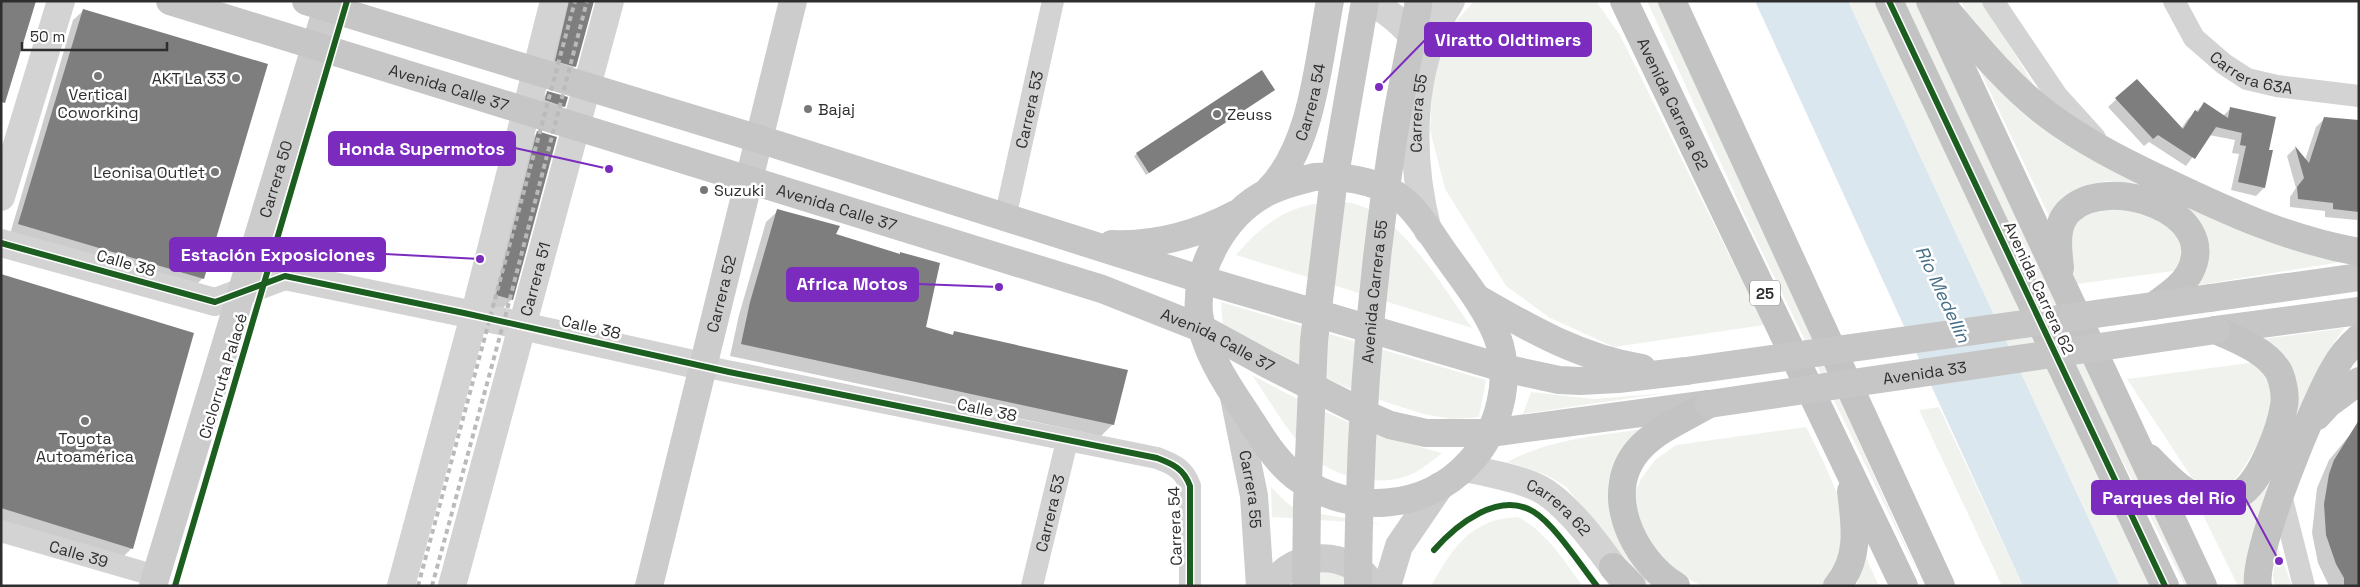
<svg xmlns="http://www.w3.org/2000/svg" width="2360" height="587" font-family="'Space Grotesk',sans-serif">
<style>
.green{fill:#f0f3ed}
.water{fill:#dbe7ee}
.shadow{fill:#0003}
.building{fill:#7e7e7e}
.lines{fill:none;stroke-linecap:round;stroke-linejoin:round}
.minor{stroke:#d3d3d3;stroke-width:22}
.tertiary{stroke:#d3d3d3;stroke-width:28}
.secondary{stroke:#ccc;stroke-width:28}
.primary{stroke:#c6c6c6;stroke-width:28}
.trunk{stroke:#c3c3c3;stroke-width:28}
.rail{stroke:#bababa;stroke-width:4;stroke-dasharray:5 4;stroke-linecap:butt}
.primary-bridge{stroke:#c6c6c6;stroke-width:28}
.cycleway-casing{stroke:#fff;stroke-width:9}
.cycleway{stroke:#1b5e20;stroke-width:6}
.poi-dot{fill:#777;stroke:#fff;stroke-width:2}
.labels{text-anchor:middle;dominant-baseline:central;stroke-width:5;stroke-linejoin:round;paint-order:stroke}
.shield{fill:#fff;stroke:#6d6d6d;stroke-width:1}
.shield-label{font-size:15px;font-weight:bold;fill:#2e2e2e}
.street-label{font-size:16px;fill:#2e2e2e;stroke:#fff}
.poi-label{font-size:16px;fill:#2e2e2e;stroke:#fff;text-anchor:start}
.water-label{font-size:18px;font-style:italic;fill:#466f87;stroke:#fff}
.leader{fill:none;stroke:#7b2cbf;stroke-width:2}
.callout-dot{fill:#7b2cbf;stroke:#fff;stroke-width:2}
.callout{fill:#7b2cbf;stroke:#7b2cbf;stroke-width:2}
.callout-label{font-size:18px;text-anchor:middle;font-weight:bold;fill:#fff}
</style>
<rect width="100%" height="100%" fill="#fff"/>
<g class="green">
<polygon points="1474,1 1596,1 1620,35 1764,325 1614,347 1550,318 1506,286 1445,189 1430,130 1434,65 1444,35"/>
<polygon points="1647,1 1660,1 1924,586 1749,225"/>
<polygon points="1848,1 1880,1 2152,586 2120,586"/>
<polygon points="1904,1 1917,1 2110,414 2187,586 2185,586 2100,416"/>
<polygon points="1961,1 1983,1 2042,99 1972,24"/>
<polygon points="1974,58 2075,150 2279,243 2341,262 2193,286 2206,266 2206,244 2168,196 2134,183 2108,181 2090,184 2073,193 2050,218"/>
<polygon points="2104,201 2163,215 2186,249 2181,270 2077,284 2066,255 2068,224"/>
<path d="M 1329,202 C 1337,202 1347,201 1355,204 C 1403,217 1444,289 1472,328 L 1236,255 C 1262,225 1287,205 1329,202 Z"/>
<polygon points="1221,302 1486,380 1479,417 1452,419 1423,414 1380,400 1341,385 1223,326"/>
<polygon points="2344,328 2324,357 2298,416 2296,389 2263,339"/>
<path d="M 2257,362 C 2267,374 2275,383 2275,399 C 2276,411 2246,468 2237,477 C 2234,480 2228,484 2224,486 C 2212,490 2201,484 2192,478 L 2127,379 Z"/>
<path d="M 1252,375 C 1315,410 1372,435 1442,453 C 1433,460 1424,468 1414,473 C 1385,488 1337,479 1314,458 C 1288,435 1271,402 1252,375 Z"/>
<polygon points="1531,392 1594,399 1666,393 1523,414"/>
<polygon points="1939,407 2023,586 2002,586 1919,410"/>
<path d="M 1806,427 C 1820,454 1857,524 1846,554 C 1842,565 1830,576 1824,586 L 1702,586 L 1677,573 L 1649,549 L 1633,496 L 1641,479 L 1655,460 L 1676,445 Z"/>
<path d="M 1643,429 C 1630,444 1611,462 1608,484 C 1605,507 1648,564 1661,586 L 1648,586 L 1567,488 C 1549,474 1529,469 1507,462 C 1551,439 1595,436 1643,429 Z"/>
<path d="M 2277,469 C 2263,506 2242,546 2249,586 L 2238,586 L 2203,515 C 2246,513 2256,507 2277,469 Z"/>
<polygon points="1271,487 1286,502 1297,510 1382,524 1272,517"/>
<path d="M 1518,517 C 1547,532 1563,560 1583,586 L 1431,586 C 1453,548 1470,519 1518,517 Z"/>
<polygon points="2277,545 2292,586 2275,586 2273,576"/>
<polygon points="1866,557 1879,586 1856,586"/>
<polygon points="1338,571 1361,586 1286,586 1300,572"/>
</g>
<polygon class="water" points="1755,1 1848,1 2120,586 2023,586"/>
<g class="shadow">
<polygon points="550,1 592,1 575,66 562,79 543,73"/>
<polygon points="83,11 203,278 193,288 10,234 73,20"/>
<polygon points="2137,80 2181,129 2187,120 2204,104 2223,116 2231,108 2268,151 2264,188 2256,196 2231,190 2239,154 2232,153 2235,140 2209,135 2186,166 2149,142 2144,146 2108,107"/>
<polygon points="1274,90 1146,175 1134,156 1137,154"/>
<polygon points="548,92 564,106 552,119 535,105"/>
<polygon points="2324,119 2359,122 2357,220 2325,217 2325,211 2290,207 2290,197 2296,188 2287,156 2295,148 2305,160 2316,127"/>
<polygon points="538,132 512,299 499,312 484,308 525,145"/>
<polygon points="778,211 834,234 899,255 901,253 925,328 952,335 955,332 1113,424 1101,436 730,356 739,315 766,222"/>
<polygon points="1,278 132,548 119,561 1,524"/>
<polygon points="2359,424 2359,586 2329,586 2318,563 2312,533 2317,488 2329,460"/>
</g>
<g class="building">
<polygon points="1,1 36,1 5,103 1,102"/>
<polygon points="569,1 594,1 576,67 555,61"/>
<polygon points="83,9 268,64 204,279 18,224"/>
<polygon points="1262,70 1275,90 1149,173 1136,153"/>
<polygon points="2137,79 2183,129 2195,110 2198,112 2204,102 2228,118 2230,107 2276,117 2269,150 2273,150 2265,188 2238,182 2246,146 2240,145 2242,133 2216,127 2195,159 2158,135 2153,139 2115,98"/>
<polygon points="547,91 568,97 565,107 545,100"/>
<polygon points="2324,117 2359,120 2359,212 2333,209 2333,203 2298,199 2297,187 2304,178 2295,146 2309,163"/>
<polygon points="537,131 557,137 513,300 496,295"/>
<polygon points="777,209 840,226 836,234 900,254 900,252 940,263 926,327 953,335 954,331 1128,370 1114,425 741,344 750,302"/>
<polygon points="1,274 194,333 133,549 1,508"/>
<polygon points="2359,420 2359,586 2344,586 2344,578 2336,564 2326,535 2324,504 2329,474 2334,460"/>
</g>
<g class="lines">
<g class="minor">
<polyline points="1993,1 2057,96 2095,138"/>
<path id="s1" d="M 2174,1 L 2194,38 L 2224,64 L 2247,79 L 2277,86 L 2359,96"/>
<path id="s2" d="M 1005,218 L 1053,1"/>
<path d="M 702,366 L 1157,458 C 1173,464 1184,469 1190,486 L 1190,586"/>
<polyline points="2281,495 2304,586"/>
<path id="s3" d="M 1,531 L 156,576"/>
<path id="s4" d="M 1032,586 L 1067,441"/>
</g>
<g class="tertiary">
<path d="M 1369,1 C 1393,14 1409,29 1425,52"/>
<polyline points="1,197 61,1"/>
<path id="s5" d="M 1428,231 C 1409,158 1408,66 1451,1"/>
<polyline points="1,243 215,302 285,276 464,313 702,366"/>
<path id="s6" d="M 1465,468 C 1488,473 1513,477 1536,487 C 1568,501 1606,557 1627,586"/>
<polyline points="401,586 478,301 554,1"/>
<path id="s7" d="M 452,586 L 610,1"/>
</g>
<g class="secondary">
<path id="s8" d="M 1234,397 L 1254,496 L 1260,586"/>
<path id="s9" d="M 153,586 L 329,1"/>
<path id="s10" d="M 649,586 L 793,1"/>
<path d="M 1271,586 C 1294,549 1351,549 1373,586"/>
<polyline points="1387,586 1399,546 1440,486"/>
</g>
<g class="primary">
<path id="s11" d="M 170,1 L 1102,289 L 1203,329 L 1267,364 L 1374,418 L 1390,425 L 1426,433 L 1490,433 L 1709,404"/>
<polyline points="306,1 759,139 1203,280 1503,368 1559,380 1580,381 1618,379 1686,371"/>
<path d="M 1314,177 C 1344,176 1378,180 1403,200 C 1420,214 1434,239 1448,258 C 1465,282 1486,308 1497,336 C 1513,379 1499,431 1469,463 C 1425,511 1351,515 1299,479 C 1275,462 1260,434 1244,410 C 1225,382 1203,348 1199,313 C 1195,266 1226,213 1268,192 C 1283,184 1298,181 1314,177 Z"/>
<path id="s12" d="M 1268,191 C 1313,146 1318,62 1330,1"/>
<path d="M 1112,244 C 1156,246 1198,234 1236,214"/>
<path d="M 1477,298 C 1530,329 1581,358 1642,368"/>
<polyline points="2210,298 2359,277"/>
<polyline points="2216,330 2359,311"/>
</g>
<g class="trunk">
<path id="s13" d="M 1624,1 L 1904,586"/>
<polyline points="1672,1 1941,586"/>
<polyline points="1889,1 2165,586"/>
<polyline points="1930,1 2203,586"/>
<path d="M 1943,6 C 1975,44 2008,85 2048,115 C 2084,142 2124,162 2164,181 C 2229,212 2287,239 2359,252"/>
<path d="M 2060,268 C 2058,249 2054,224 2070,210 C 2108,174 2221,211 2190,272 C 2182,287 2167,296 2154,306"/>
<polyline points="2317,416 2328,404 2359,381"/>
<path d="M 2149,458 C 2165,474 2184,496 2207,500 C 2216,502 2232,499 2240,494 C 2261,481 2280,430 2284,406 C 2286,396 2283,381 2279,372 C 2266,350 2237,340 2216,330"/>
<polyline points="1613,567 1632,586"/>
<path d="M 1676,586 C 1632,559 1599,489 1642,446 C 1660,428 1687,417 1709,404"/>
<path d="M 1837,586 C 1861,558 1855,524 1851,491"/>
<path d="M 2258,586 C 2252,553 2315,400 2335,367 C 2341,356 2349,347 2359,338"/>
</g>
<g class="rail">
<polyline points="418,586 575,1"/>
<polyline points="432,586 507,310 587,1"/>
</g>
<g class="primary-bridge">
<polyline points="1686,371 2210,298"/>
<path id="s14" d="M 1709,404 L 2216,330"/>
<polyline points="1306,586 1307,503 1314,341 1333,186 1365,1"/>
<path id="s15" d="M 1358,586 C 1359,439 1369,292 1392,147 C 1399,98 1410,50 1419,1"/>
</g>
<g class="cycleway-casing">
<g id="cycleway">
<polyline points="1889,1 2165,586"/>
<path d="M 1,243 L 215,302 L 285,276 L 464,313 L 729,372 L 1157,458 C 1173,464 1184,469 1190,486 L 1190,586"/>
<path d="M 1434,550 C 1456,525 1499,490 1534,512 C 1555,525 1581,566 1597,586"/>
<polyline points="175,586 347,1"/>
</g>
</g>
<use href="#cycleway" class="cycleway"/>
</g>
<g class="poi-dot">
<circle cx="98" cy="76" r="5"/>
<circle cx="236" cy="78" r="5"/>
<circle cx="808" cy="109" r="5"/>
<circle cx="1217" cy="114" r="5"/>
<circle cx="215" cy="172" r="5"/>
<circle cx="704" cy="190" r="5"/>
<circle cx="85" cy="421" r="5"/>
</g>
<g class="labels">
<rect class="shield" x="1750" y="280.5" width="30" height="25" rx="4"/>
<g class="shield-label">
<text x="1765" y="293">25</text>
</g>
<g class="street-label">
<text stroke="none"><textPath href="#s1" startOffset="111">Carrera 63A</textPath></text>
<text stroke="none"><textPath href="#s11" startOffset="292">Avenida Calle 37</textPath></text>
<text stroke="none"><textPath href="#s12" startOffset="100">Carrera 54</textPath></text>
<text stroke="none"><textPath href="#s13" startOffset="114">Avenida Carrera 62</textPath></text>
<text stroke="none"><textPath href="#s2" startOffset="111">Carrera 53</textPath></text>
<text stroke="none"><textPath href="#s5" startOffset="119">Carrera 55</textPath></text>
<text stroke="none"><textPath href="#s9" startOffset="425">Carrera 50</textPath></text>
<text stroke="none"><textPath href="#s11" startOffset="698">Avenida Calle 37</textPath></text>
<text transform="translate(126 263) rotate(16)">Calle 38</text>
<text stroke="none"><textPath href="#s7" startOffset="318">Carrera 51</textPath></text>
<text transform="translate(2039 288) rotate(65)">Avenida Carrera 62</text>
<text stroke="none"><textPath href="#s15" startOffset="295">Avenida Carrera 55</textPath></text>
<text stroke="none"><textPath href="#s10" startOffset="301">Carrera 52</textPath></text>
<text transform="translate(591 327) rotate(13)">Calle 38</text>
<text stroke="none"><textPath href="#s11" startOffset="1102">Avenida Calle 37</textPath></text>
<text stroke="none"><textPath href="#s14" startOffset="218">Avenida 33</textPath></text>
<text transform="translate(223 376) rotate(-73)">Ciclorruta Palacé</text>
<text transform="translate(987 410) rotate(12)">Calle 38</text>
<text stroke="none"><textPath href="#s8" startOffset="94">Carrera 55</textPath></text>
<text stroke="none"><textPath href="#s6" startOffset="104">Carrera 62</textPath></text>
<text stroke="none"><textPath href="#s4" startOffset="75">Carrera 53</textPath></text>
<text transform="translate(1175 526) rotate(-92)">Carrera 54</text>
<text stroke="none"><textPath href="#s3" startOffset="81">Calle 39</textPath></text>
</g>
<g class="poi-label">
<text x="226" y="78" text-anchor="end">AKT La 33</text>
<text x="98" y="94" text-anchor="middle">Vertical<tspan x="98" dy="18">Coworking</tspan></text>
<text x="818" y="109">Bajaj</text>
<text x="1227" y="114">Zeuss</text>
<text x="205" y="172" text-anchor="end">Leonisa Outlet</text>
<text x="714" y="190">Suzuki</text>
<text x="85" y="438" text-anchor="middle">Toyota<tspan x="85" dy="18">Autoamérica</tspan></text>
</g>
<g class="water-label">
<text transform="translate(1943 294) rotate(65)">Río Medellín</text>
</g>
</g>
<path class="leader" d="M1379 87L1425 40M609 169L515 148M480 259L385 254M999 287L918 284M2279 561L2245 498"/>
<g class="callout-dot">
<circle cx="1379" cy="87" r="5"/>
<circle cx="609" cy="169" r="5"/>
<circle cx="480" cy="259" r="5"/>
<circle cx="999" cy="287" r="5"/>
<circle cx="2279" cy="561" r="5"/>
</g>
<g class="callout">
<rect x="1425" y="23" width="166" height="33" rx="5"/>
<rect x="329" y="132" width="186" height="33" rx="5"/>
<rect x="170" y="238" width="215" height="33" rx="5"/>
<rect x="787" y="268" width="131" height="33" rx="5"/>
<rect x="2092" y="481" width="153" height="33" rx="5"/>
</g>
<g class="callout-label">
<text x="1508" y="46">Viratto Oldtimers</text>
<text x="422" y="155">Honda Supermotos</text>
<text x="278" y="261">Estación Exposiciones</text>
<text x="852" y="290">Africa Motos</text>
<text x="2169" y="504">Parques del Río</text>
</g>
<rect width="2360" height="587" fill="none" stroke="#2e2e2e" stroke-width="5"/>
<path d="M22 42v8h145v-8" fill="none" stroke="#2e2e2e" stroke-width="2.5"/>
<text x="30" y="42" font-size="15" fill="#2e2e2e" stroke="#ffffff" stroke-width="4" paint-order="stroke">50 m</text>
</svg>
